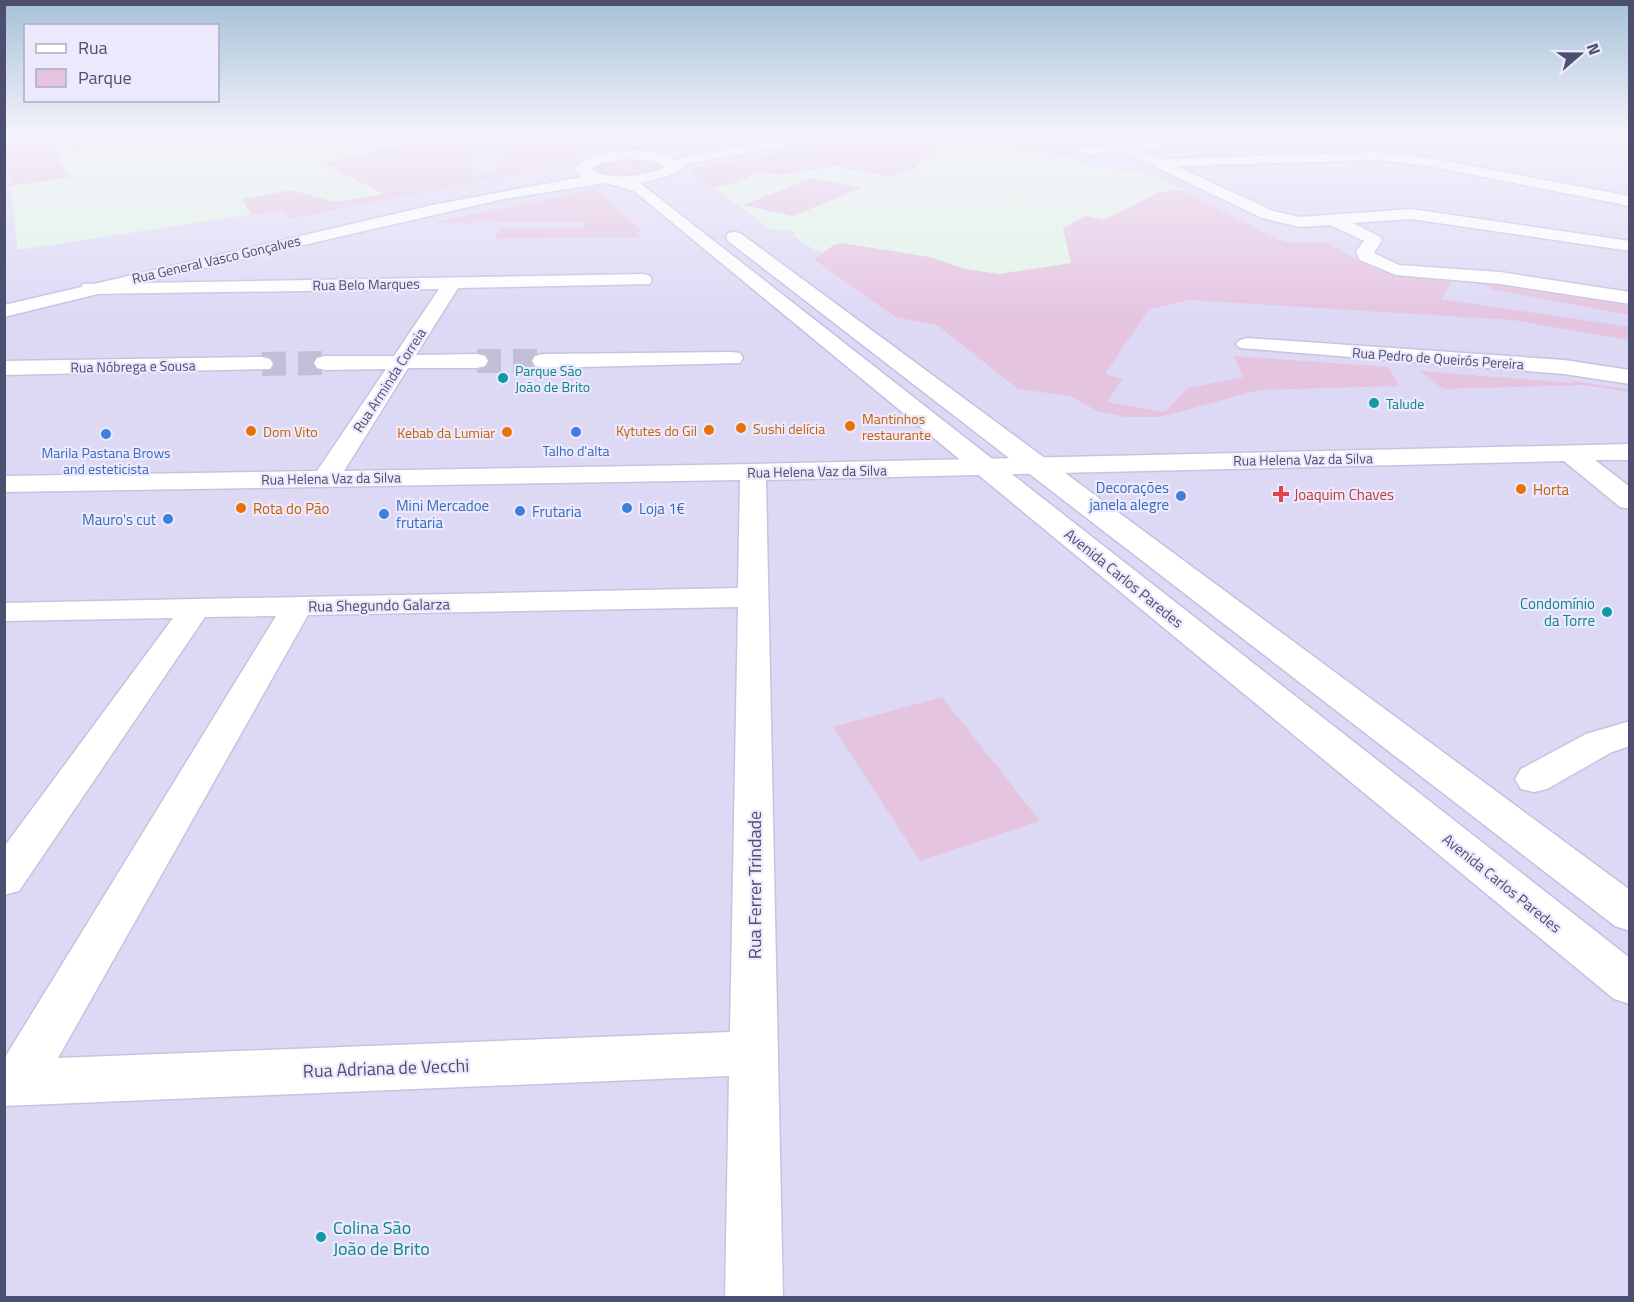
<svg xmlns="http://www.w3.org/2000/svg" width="1634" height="1302" font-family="'Titillium Web',sans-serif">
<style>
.residential{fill:#ddd9f5;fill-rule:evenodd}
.education{fill:#e1f5e5}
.green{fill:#e5c4e0}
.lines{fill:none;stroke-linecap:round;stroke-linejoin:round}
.street-tunnel{stroke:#c0bfd6;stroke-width:24;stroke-dasharray:24 12;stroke-linecap:butt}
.street-casing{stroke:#c5c3df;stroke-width:3}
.secondary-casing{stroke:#c2c1e3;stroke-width:3}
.street{fill:#fff;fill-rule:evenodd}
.secondary{fill:#fff;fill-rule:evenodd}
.culture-dot{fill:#0f9aa8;stroke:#ede9fd;stroke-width:2}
.food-dot{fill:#e8710a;stroke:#ede9fd;stroke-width:2}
.shop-dot{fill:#3f7fe0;stroke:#ede9fd;stroke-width:2}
.health-dot{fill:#e0444e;stroke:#ede9fd;stroke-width:2}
.labels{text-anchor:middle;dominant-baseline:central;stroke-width:4.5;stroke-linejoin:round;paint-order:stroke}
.far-street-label{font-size:14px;fill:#4c4f6f;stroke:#ede9fd}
.far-culture-label{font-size:14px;fill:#0d838f;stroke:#ede9fd;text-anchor:start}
.far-food-label{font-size:14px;fill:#c56008;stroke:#ede9fd;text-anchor:start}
.far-shop-label{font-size:14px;fill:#366cbe;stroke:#ede9fd}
.shop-label{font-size:15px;fill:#366cbe;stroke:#ede9fd;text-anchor:start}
.food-label{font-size:15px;fill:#c56008;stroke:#ede9fd;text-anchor:start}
.health-label{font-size:15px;fill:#be3a42;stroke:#ede9fd;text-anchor:start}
.street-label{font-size:15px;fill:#4c4f6f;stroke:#ede9fd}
.culture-label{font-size:15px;fill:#0d838f;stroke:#ede9fd;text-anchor:end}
.near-street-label{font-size:18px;fill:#4c4f6f;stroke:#ede9fd}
.near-culture-label{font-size:18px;fill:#0d838f;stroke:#ede9fd;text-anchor:start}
</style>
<rect width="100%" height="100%" fill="#e7e4f9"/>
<path class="residential" d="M 458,135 L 1629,135 L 1629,1297 L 5,1298 L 5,163 L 8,162 L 18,249 L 384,194 ZM 946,140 L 1013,146 L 1073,157 L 1078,163 L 1153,175 L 1269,236 L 1298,243 L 1327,243 L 895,317 L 813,259 L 823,251 L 813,249 L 793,236 L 796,232 L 716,188 L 762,171 L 778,175 L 835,166 Z"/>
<g class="education">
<polygon points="50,135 462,135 412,143 324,163 385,194 18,250 8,162 57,157"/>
<polygon points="1054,135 1193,135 1092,145 1074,143"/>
<polygon points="946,140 1013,146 1073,157 1078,163 1153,175 1269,236 1298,243 1327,243 895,317 813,259 822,251 813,249 793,235 795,232 770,229 715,188 740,181 762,171 778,175 835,166 889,177 914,169"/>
</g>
<g class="green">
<polygon points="5,135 50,135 58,157 70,177 11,186 8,163 5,163"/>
<polygon points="63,135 171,135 68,148"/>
<polygon points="462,135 493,135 472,158 471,175 484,175 497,172 500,155 515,139 522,135 568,135 586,150 581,155 555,166 289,219 281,210 251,215 242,199 291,190 335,202 384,194 323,163 412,143"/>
<polygon points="603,135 632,135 630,140 683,138 684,135 726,135 647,150 621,148"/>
<polygon points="877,135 1054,135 1074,143 1092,145 1070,150 1073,157 1013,146 946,140 913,169 889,177 835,166 778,175 762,171 740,181 715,188 691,173 694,169"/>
<path d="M 629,158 L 652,160 L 661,167 C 648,179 607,181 593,169 L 600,162 Z"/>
<polygon points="812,178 861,188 793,216 743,205"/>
<polygon points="595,189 642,231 635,233 640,237 495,239 499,229 582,228 584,222 432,223"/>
<polygon points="1182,190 1277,239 1298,243 1327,243 1377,270 1453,280 1441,299 1629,327 1629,340 1513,320 1190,300 1149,309 1105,374 1123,379 1107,402 1165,412 1188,388 1243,377 1234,356 1388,367 1399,386 1259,390 1160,417 1124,417 1097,411 1070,396 1018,389 937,325 895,317 813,259 834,245 841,243 930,257 965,269 999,274 1071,263 1063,228 1085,216 1104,220 1159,192"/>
<polygon points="1474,280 1629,303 1629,315 1490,289 1492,287 1475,283"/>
<polygon points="1420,371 1573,383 1572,381 1629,389 1629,392 1584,385 1443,389"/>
<polygon points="942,697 1040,821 920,861 833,727"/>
</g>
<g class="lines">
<g class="street-tunnel">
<polyline points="477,361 543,361"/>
<polyline points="262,364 325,363"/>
</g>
<g class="street-casing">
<g id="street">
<polygon points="1194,135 1241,135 1235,139 1140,149 1160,159 1378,152 1429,158 1630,196 1630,206 1429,166 1378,160 1176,166 1273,211 1300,217 1411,209 1630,241 1630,251 1411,219 1353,223 1379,236 1382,240 1374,253 1399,265 1500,272 1630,292 1630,304 1500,284 1396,275 1360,260 1356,251 1364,241 1330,225 1300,227 1262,218 1122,151 1086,155 1079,151 1086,147"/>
<path d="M 643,274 L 650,276 L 652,280 L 650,284 L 458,288 L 416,355 L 477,354 L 485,356 L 488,361 L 485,366 L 477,368 L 408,368 L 344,471 L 753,464 L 1630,444 L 1630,460 L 1595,460 L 1630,487 L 1630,509 L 1620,507 L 1564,461 L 766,480 L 783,1298 L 725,1298 L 729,1076 L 4,1106 L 4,1059 L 276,616 L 205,617 L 19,891 L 4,895 L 4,847 L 173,618 L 4,621 L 4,603 L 738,588 L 740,480 L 4,492 L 4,476 L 317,471 L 386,369 L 325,370 L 317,368 L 314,363 L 317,358 L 325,356 L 394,356 L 439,289 L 90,294 L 83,292 L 81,288 L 83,284 ZM 738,607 L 730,1032 L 58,1058 L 308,615 Z"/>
<polygon points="1247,338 1564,360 1630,370 1630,384 1564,374 1240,348 1236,344 1240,340"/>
<polygon points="732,352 740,353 743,358 740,363 543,368 535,366 532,361 535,356 543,354"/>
<polygon points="262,357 270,359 273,364 270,369 4,375 4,361"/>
<polygon points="1630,721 1630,746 1612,752 1547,789 1534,792 1521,789 1515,779 1521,769 1586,734"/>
</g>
</g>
<g class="secondary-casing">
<g id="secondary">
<path d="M 802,135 L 832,135 L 826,139 L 692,163 L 668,176 L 640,183 L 1630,958 L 1630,1004 L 1614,999 L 634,191 L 605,183 L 504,199 L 212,266 L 4,317 L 4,305 L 437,204 L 582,177 L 574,170 C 590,148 654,143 675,161 L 688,156 ZM 626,159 L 653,161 L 665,167 C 644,176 610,182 590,169 L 601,163 Z"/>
<polygon points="734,232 740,233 1630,890 1630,931 1615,926 728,241 726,237 728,233"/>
</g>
</g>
<use href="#street" class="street"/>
<use href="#secondary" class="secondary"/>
</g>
<linearGradient id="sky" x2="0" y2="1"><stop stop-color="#a5c1d6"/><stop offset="0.42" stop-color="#f4f3fc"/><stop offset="1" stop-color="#f4f3fc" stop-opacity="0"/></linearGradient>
<rect width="1634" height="318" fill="url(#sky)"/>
<g class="culture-dot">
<circle cx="503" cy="378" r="6"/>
<circle cx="1374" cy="403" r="6"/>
<circle cx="1607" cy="612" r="6"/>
<circle cx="321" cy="1237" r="6"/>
</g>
<g class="food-dot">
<circle cx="850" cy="426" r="6"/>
<circle cx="741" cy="428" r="6"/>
<circle cx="709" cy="430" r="6"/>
<circle cx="251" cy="431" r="6"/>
<circle cx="507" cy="432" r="6"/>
<circle cx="1521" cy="489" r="6"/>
<circle cx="241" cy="508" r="6"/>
</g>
<g class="shop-dot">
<circle cx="576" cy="432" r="6"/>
<circle cx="106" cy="434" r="6"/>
<circle cx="1181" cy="496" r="6"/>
<circle cx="627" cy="508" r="6"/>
<circle cx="520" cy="511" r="6"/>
<circle cx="384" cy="514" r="6"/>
<circle cx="168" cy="519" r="6"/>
</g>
<path class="health-dot" d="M1278 485h6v6h6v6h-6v6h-6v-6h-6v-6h6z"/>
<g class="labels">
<g class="far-street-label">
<text transform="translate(216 259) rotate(-13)">Rua General Vasco Gonçalves</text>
<text transform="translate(366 284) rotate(-1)">Rua Belo Marques</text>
<text transform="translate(1438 358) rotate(4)">Rua Pedro de Queirós Pereira</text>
<text transform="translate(133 366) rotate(-1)">Rua Nóbrega e Sousa</text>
<text transform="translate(389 380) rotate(-57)">Rua Arminda Correia</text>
<text transform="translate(1303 459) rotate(-1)">Rua Helena Vaz da Silva</text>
<text transform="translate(817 471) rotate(-1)">Rua Helena Vaz da Silva</text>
<text transform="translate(331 478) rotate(-1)">Rua Helena Vaz da Silva</text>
</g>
<g class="far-culture-label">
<text x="515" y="370">Parque São<tspan x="515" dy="16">João de Brito</tspan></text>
<text x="1386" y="403">Talude</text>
</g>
<g class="far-food-label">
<text x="862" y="418">Mantinhos<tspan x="862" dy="16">restaurante</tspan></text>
<text x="753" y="428">Sushi delícia</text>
<text x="697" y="430" text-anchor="end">Kytutes do Gil</text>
<text x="263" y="431">Dom Vito</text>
<text x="495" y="432" text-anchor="end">Kebab da Lumiar</text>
</g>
<g class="far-shop-label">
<text x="576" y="450">Talho d'alta</text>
<text x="106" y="452">Marila Pastana Brows<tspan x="106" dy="16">and esteticista</tspan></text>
</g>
<g class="shop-label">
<text x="1169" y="487" text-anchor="end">Decorações<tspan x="1169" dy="17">janela alegre</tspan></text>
<text x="396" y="505">Mini Mercadoe<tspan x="396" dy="17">frutaria</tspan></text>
<text x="639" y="508">Loja 1€</text>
<text x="532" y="511">Frutaria</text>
<text x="156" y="519" text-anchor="end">Mauro's cut</text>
</g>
<g class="food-label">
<text x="1533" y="489">Horta</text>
<text x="253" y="508">Rota do Pão</text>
</g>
<g class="health-label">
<text x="1294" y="494">Joaquim Chaves</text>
</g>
<g class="street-label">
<text transform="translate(1124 578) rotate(39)">Avenida Carlos Paredes</text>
<text transform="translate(379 605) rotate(-1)">Rua Shegundo Galarza</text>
<text transform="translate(1502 883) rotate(39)">Avenida Carlos Paredes</text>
</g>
<g class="culture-label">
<text x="1595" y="603">Condomínio<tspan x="1595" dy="17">da Torre</tspan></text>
</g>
<g class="near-street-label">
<text transform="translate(754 885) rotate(-90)">Rua Ferrer Trindade</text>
<text transform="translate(386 1068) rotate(-2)">Rua Adriana de Vecchi</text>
</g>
<g class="near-culture-label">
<text x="333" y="1227">Colina São<tspan x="333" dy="21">João de Brito</tspan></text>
</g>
</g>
<rect width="1634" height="1302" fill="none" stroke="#4c4f6f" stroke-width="12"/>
<rect x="24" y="24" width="195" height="78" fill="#ede9fd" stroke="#adabc4" stroke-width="1.5"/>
<rect x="36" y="44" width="30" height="9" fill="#ffffff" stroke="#adabc4" stroke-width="1.5"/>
<text x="78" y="54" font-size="18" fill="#4c4f6f">Rua</text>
<rect x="36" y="69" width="30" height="18" fill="#e5c4e0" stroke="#adabc4" stroke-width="1.5"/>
<text x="78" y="84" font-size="18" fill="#4c4f6f">Parque</text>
<g transform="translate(1580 54) rotate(70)" stroke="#ede9fd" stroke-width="4.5" paint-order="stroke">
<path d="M0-4.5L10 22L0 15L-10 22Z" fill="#4c4f6f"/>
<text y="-9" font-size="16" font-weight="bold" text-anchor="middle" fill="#4c4f6f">N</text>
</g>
</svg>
